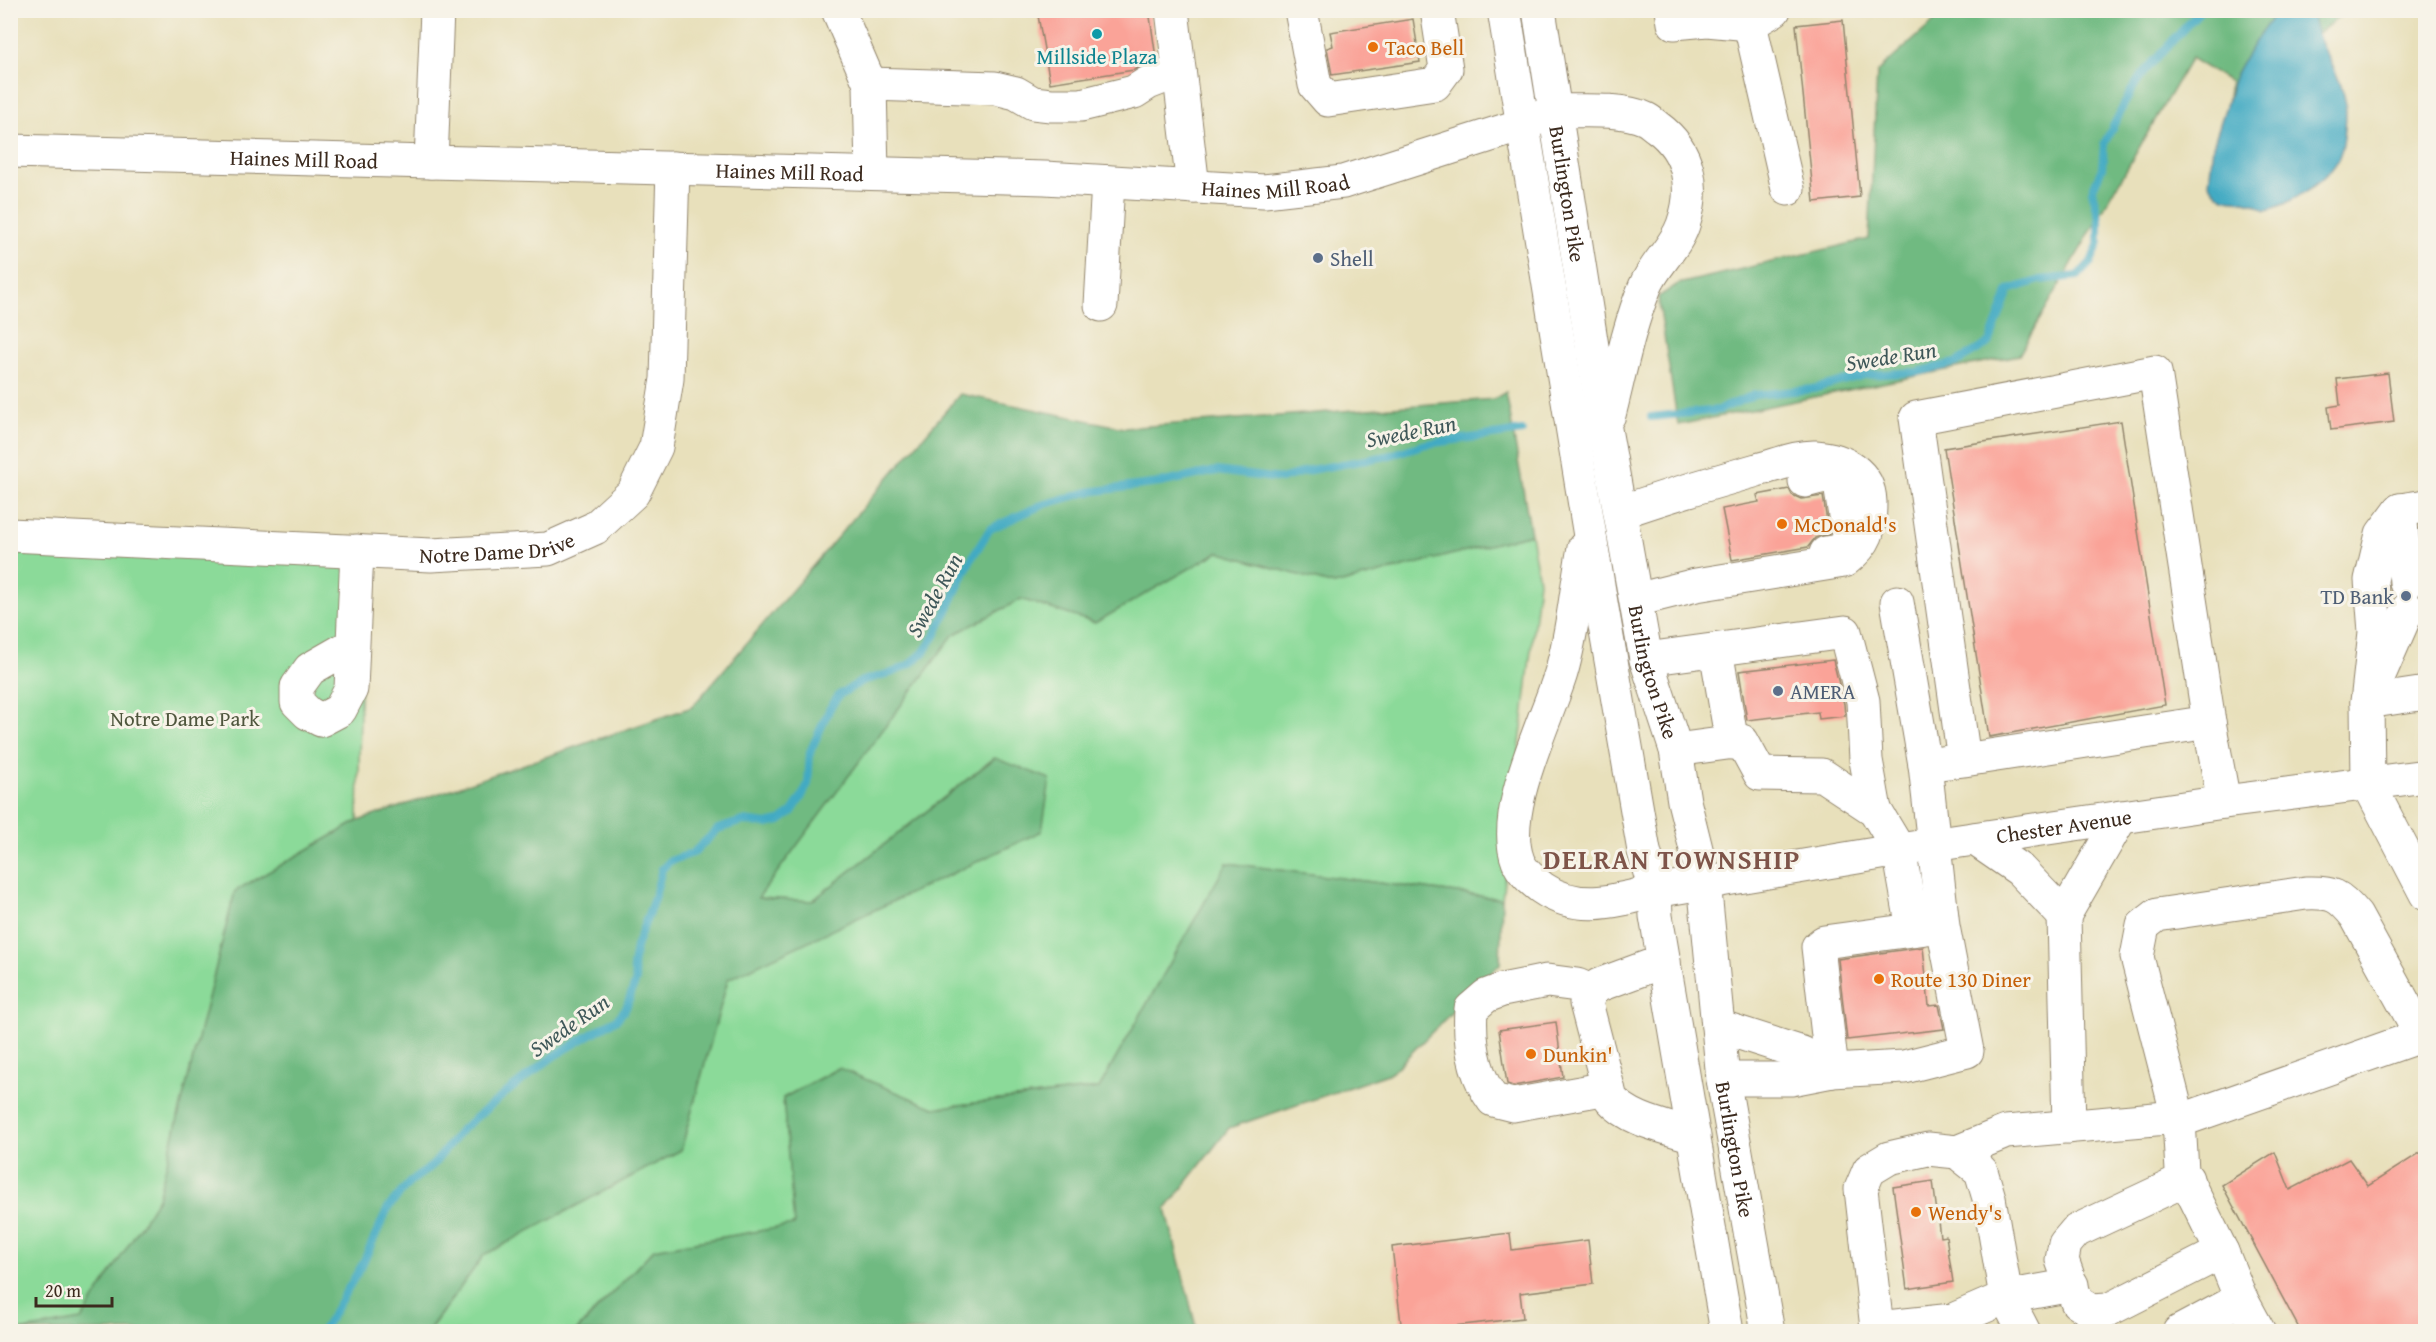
<svg xmlns="http://www.w3.org/2000/svg" width="2436" height="1342" font-family="'Gentium Book Plus',serif">
<style>
.green{fill:#8bda99;stroke:#63825c;stroke-width:1.5}
.forest{fill:#70ba81;stroke:#567250;stroke-width:1.5}
.water{fill:#43aac3;stroke:#3f6a70;stroke-width:1.5}
.lines{fill:none;stroke-linecap:round;stroke-linejoin:round}
.stream{stroke:#43aac3;stroke-width:8}
.building{fill:#faa398}
.minor-casing{stroke:#92856c;stroke-width:35}
.highway-casing{stroke:#92856c;stroke-width:35}
.minor{stroke:#fff;stroke-width:33}
.highway{stroke:#fff;stroke-width:33}
.culture-dot{fill:#0f9aa8;stroke:#f7f3e8;stroke-width:2}
.food-dot{fill:#e8710a;stroke:#f7f3e8;stroke-width:2}
.service-dot{fill:#5c6f8a;stroke:#f7f3e8;stroke-width:2}
.labels{text-anchor:middle;dominant-baseline:central;stroke-width:6;stroke-linejoin:round;paint-order:stroke}
.food-label{font-size:21px;fill:#c56008;stroke:#f7f3e8;text-anchor:start}
.culture-label{font-size:21px;fill:#0d838f;stroke:#f7f3e8}
.street-label{font-size:21px;fill:#3b2a1e;stroke:#f7f3e8}
.service-label{font-size:21px;fill:#4e5e75;stroke:#f7f3e8;text-anchor:start}
.park-label{font-size:21px;fill:#4f563d;stroke:#f7f3e8}
.water-label{font-size:22px;font-style:italic;fill:#3e5758;stroke:#f7f3e8}
.district-label{font-size:27px;font-weight:bold;letter-spacing:1.5px;fill:#7e5449;stroke:#f7f3e8}
</style>
<rect width="100%" height="100%" fill="#f7f3e8"/>
<filter id="ink" filterUnits="userSpaceOnUse"><feTurbulence type="fractalNoise" baseFrequency=".0167" numOctaves="2"/><feDisplacementMap in="SourceGraphic" scale="12" xChannelSelector="R" yChannelSelector="G"/><feConvolveMatrix kernelMatrix="1 2 1 2 8 2 1 2 1" color-interpolation-filters="sRGB"/></filter>
<filter id="wash" filterUnits="userSpaceOnUse"><feTurbulence type="fractalNoise" baseFrequency=".008" numOctaves="4" result="noise"/><feDisplacementMap in="SourceGraphic" scale="24" xChannelSelector="R" yChannelSelector="G"/><feGaussianBlur stdDeviation="1.35" result="paint"/><feColorMatrix in="noise" values="0 0 0 0 0 0 0 0 0 0 0 0 0 0 0 0 0 1.4 0 .05"/><feComposite in="paint" operator="in"/></filter>
<g filter="url(#wash)">
<rect width="100%" height="100%" fill="#e8e0bb"/>
<g class="green">
<polygon points="1531,534 1539,581 1502,899 1227,863 1099,1088 934,1108 838,1068 783,1098 795,1225 654,1249 576,1331 428,1332 484,1255 681,1150 728,979 1042,831 994,758 812,901 758,898 953,635 1021,599 1095,623 1218,552 1334,585"/>
<polygon points="11,537 363,547 358,821 235,891 158,1198 81,1321 18,1331 11,1331"/>
</g>
<g class="forest">
<polygon points="1946,11 2347,11 2316,35 2215,192 2230,82 2191,58 2019,355 1678,425 1658,297 1678,284 1869,239 1877,72"/>
<polygon points="1506,392 1531,534 1334,585 1218,552 1095,623 1021,599 953,635 758,898 812,901 995,758 1050,779 1042,831 728,979 681,1150 484,1255 428,1331 18,1331 81,1320 158,1198 235,891 358,821 692,707 960,394 1124,428 1494,399"/>
<polygon points="1227,863 1502,899 1500,964 1391,1073 1229,1128 1166,1209 1197,1331 576,1332 654,1249 794,1225 783,1098 839,1068 934,1108 1099,1088"/>
</g>
<path class="water" d="M 2278,11 L 2296,15 L 2313,14 C 2316,43 2337,66 2344,95 C 2348,112 2345,142 2339,158 C 2329,180 2288,206 2266,210 C 2262,208 2257,204 2252,203 C 2230,196 2226,207 2209,183 L 2213,146 L 2231,90 C 2229,77 2268,21 2278,11 Z"/>
<g class="lines">
<g class="stream">
<polyline points="1651,417 1719,410 1754,395 1813,389 1865,375 1918,372 1955,363 1989,343 2009,290 2040,280 2078,276 2091,262 2099,242 2099,218 2092,191 2102,168 2104,144 2131,91 2144,72 2201,10"/>
<polyline points="322,1332 362,1265 388,1208 409,1183 433,1165 462,1129 507,1092 554,1056 617,1019 626,1008 636,980 633,966 636,947 655,896 662,869 670,861 693,853 718,829 743,821 767,824 780,821 791,813 801,798 808,784 810,752 830,708 839,695 862,681 894,672 910,664 923,653 935,636 970,561 990,529 1042,505 1088,492 1160,483 1216,471 1281,479 1310,470 1387,456 1426,444 1522,431"/>
</g>
</g>
<g id="blocks">
<g class="building">
<polygon points="1037,10 1149,10 1156,58 1143,61 1143,65 1134,70 1050,83"/>
<polygon points="1413,19 1420,62 1332,75 1327,48 1333,46 1330,32"/>
<polygon points="1843,20 1860,197 1814,202 1796,25"/>
<polygon points="2388,373 2394,422 2331,430 2328,407 2340,405 2337,379"/>
<polygon points="2121,421 2165,705 1989,737 1944,448"/>
<polygon points="1789,489 1792,495 1801,499 1823,496 1829,534 1815,538 1808,547 1732,560 1722,509 1759,502 1757,495"/>
<polygon points="1833,660 1844,704 1845,716 1819,719 1818,712 1747,720 1739,671"/>
<polygon points="1923,947 1929,1006 1939,1005 1944,1029 1847,1040 1838,959"/>
<polygon points="1556,1022 1563,1077 1513,1086 1507,1084 1499,1030"/>
<polygon points="2426,1149 2426,1332 2301,1332 2222,1185 2275,1152 2290,1190 2349,1159 2368,1186"/>
<polygon points="1933,1181 1940,1237 1946,1236 1953,1282 1907,1289 1893,1187"/>
<polygon points="1510,1233 1512,1250 1588,1240 1593,1284 1520,1293 1523,1318 1402,1332 1392,1247"/>
</g>
</g>
</g>
<g filter="url(#ink)">
<use href="#blocks" fill-opacity="0" stroke="#92856c" stroke-width="1.5"/>
<g class="lines">
<g class="minor-casing">
<g id="minor">
<polyline points="838,10 870,84 872,173"/>
<polyline points="1172,10 1193,187"/>
<polyline points="1301,10 1315,85 1328,100 1435,84 1446,69 1437,10"/>
<polyline points="1672,10 1674,23 1707,20 1750,24 1774,10"/>
<polyline points="1737,10 1750,24 1788,189"/>
<polyline points="870,84 995,88 1016,93 1033,103 1051,105 1081,105 1134,92 1148,83 1179,71"/>
<path id="s1" d="M 10,151 L 1045,178 L 1264,191 L 1343,182 L 1522,125 L 1555,111"/>
<polyline points="431,162 437,10"/>
<polyline points="1101,305 1108,182"/>
<polyline points="1805,481 1828,475 1839,478 1849,541 1838,551 1826,553"/>
<polyline points="2426,506 2400,510 2382,534 2371,580 2375,632 2367,702 2368,783 2426,894"/>
<polyline points="2400,510 2406,583"/>
<path d="M 1621,512 C 1666,496 1711,483 1757,470 C 1775,466 1797,456 1816,457 C 1843,459 1869,472 1870,502 C 1870,531 1868,542 1844,561 L 1696,585 L 1636,600"/>
<path id="s2" d="M 10,535 L 431,555 L 548,549 L 595,528 L 633,493 L 656,447 L 667,379 L 673,168"/>
<polyline points="352,645 310,669 297,687 297,702 308,713 321,720 340,710 351,689 357,551"/>
<polyline points="1716,650 1732,743"/>
<polyline points="1646,659 1845,632 1863,701 1866,760 1875,810"/>
<polyline points="2380,673 2408,609"/>
<polyline points="2367,702 2426,693"/>
<polyline points="2209,722 2224,802"/>
<polyline points="1676,750 1742,741 1760,774 1822,775 1875,810 1899,850 1913,929"/>
<polyline points="1925,765 1964,760 2209,722 2155,372 1916,418 1964,760"/>
<polyline points="1975,839 2020,870 2064,916 2121,817"/>
<path id="s3" d="M 1655,891 L 1899,850 L 2224,802 L 2426,776"/>
<polyline points="2064,916 2069,1127"/>
<path d="M 1664,961 L 1599,985 L 1591,991 L 1586,1003 L 1611,1099 C 1630,1121 1667,1127 1694,1136"/>
<path d="M 1591,991 L 1577,985 L 1547,981 L 1502,990 L 1486,996 L 1471,1009 C 1469,1040 1474,1074 1493,1100 L 1513,1105 L 1608,1088"/>
<polyline points="1718,1026 1802,1053 1832,1071"/>
<polyline points="1832,1071 1818,947 1824,942 1934,927"/>
<polyline points="1723,1079 1791,1079 1832,1071 1904,1067 1967,1051 1943,926 1925,765 1897,602"/>
<path d="M 2179,1121 L 2137,957 L 2143,926 L 2157,915 L 2306,893 C 2333,892 2339,895 2356,916 L 2422,1036"/>
<polyline points="1957,1152 2006,1132 2178,1117"/>
<polyline points="2187,1179 2076,1231 2065,1244 2062,1260 2077,1302 2091,1311 2108,1310 2222,1252"/>
<polyline points="2241,1299 2222,1252 2182,1171 2179,1121 2426,1034"/>
<polyline points="2024,1332 2006,1297 1989,1198 1981,1171 1957,1152 1928,1149 1889,1158 1869,1170 1861,1189 1877,1328 1953,1320 2006,1297 2072,1285"/>
<polyline points="2179,1332 2241,1299 2259,1332"/>
</g>
</g>
<g class="highway-casing">
<g id="highway">
<polyline points="1504,10 1599,591 1644,851 1655,891 1656,916 1727,1332"/>
<path id="s4" d="M 1539,10 L 1605,429 L 1646,659 L 1676,750 L 1684,801 L 1704,881 L 1723,1079 L 1768,1332"/>
<path d="M 1555,111 C 1582,111 1622,108 1646,119 C 1650,121 1654,125 1657,127 C 1690,151 1696,188 1683,225 C 1675,248 1654,265 1645,287 C 1628,328 1620,372 1609,415"/>
<path d="M 1584,548 C 1576,589 1573,633 1561,673 C 1546,722 1499,812 1518,861 C 1522,872 1533,881 1542,888 C 1578,913 1616,901 1655,891"/>
</g>
</g>
<use href="#minor" class="minor"/>
<use href="#highway" class="highway"/>
</g>
</g>
<circle class="culture-dot" cx="1097" cy="34" r="6"/>
<g class="food-dot">
<circle cx="1373" cy="47" r="6"/>
<circle cx="1782" cy="524" r="6"/>
<circle cx="1879" cy="979" r="6"/>
<circle cx="1531" cy="1054" r="6"/>
<circle cx="1916" cy="1212" r="6"/>
</g>
<g class="service-dot">
<circle cx="1318" cy="258" r="6"/>
<circle cx="2406" cy="596" r="6"/>
<circle cx="1778" cy="691" r="6"/>
</g>
<g class="labels">
<g class="food-label">
<text x="1385" y="47">Taco Bell</text>
<text x="1794" y="524">McDonald's</text>
<text x="1891" y="979">Route 130 Diner</text>
<text x="1543" y="1054">Dunkin'</text>
<text x="1928" y="1212">Wendy's</text>
</g>
<g class="culture-label">
<text x="1097" y="56">Millside Plaza</text>
</g>
<g class="street-label">
<text stroke="none"><textPath href="#s1" startOffset="294">Haines Mill Road</textPath></text>
<text stroke="none"><textPath href="#s1" startOffset="780">Haines Mill Road</textPath></text>
<text stroke="none"><textPath href="#s1" startOffset="1266">Haines Mill Road</textPath></text>
<text stroke="none"><textPath href="#s4" startOffset="186">Burlington Pike</textPath></text>
<text stroke="none"><textPath href="#s2" startOffset="488">Notre Dame Drive</textPath></text>
<text stroke="none"><textPath href="#s4" startOffset="672">Burlington Pike</textPath></text>
<text stroke="none"><textPath href="#s3" startOffset="414">Chester Avenue</textPath></text>
<text stroke="none"><textPath href="#s4" startOffset="1158">Burlington Pike</textPath></text>
</g>
<g class="service-label">
<text x="1330" y="258">Shell</text>
<text x="2394" y="596" text-anchor="end">TD Bank</text>
<text x="1790" y="691">AMERA</text>
</g>
<g class="park-label">
<text x="185" y="718">Notre Dame Park</text>
</g>
<g class="water-label">
<text transform="translate(1891 356) rotate(-9)">Swede Run</text>
<text transform="translate(1411 431) rotate(-11)">Swede Run</text>
<text transform="translate(934 595) rotate(-61)">Swede Run</text>
<text transform="translate(569 1025) rotate(-35)">Swede Run</text>
</g>
<g class="district-label">
<text x="1672" y="859">DELRAN TOWNSHIP</text>
</g>
</g>
<rect width="2436" height="1342" fill="none" stroke="#f7f3e8" stroke-width="36"/>
<path d="M36 1297v9h76v-9" fill="none" stroke="#3b2a1e" stroke-width="3"/>
<text x="45" y="1297" font-size="18" fill="#3b2a1e" stroke="#f7f3e8" stroke-width="4.5" paint-order="stroke">20 m</text>
</svg>
